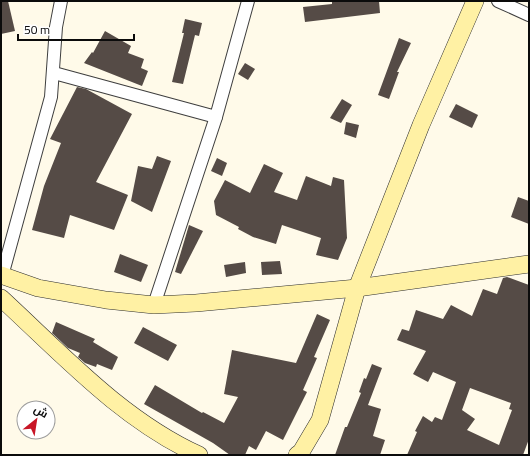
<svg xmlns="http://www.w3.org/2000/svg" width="530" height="456" font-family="Georgia,Cairo,serif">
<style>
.building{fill:#554b46;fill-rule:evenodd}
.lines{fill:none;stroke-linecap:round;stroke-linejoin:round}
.street-casing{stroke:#3e3e3e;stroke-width:14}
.secondary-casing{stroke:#2d2d2d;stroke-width:18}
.street{stroke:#fff;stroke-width:12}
.secondary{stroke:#fff1a4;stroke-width:17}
</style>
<rect width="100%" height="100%" fill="#fffae9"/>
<g class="building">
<polygon points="1,1 8,1 15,31 1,34"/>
<polygon points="332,1 379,1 380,13 305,22 303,7 332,4"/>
<polygon points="185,19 202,23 199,36 195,35 183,84 172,82 184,33 182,33"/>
<polygon points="105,31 131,46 128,53 144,59 141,68 148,71 142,86 84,63 92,52 93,53"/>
<polygon points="399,38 411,43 397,72 399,72 389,99 378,95"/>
<polygon points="245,63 255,69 248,80 238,74"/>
<polygon points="77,87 86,89 132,114 96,182 128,195 114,230 70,215 64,238 32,230 44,186 61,143 50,139"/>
<polygon points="342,99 352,105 341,123 330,118"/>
<polygon points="456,104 478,115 472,128 449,117"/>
<polygon points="346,122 359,125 356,138 344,134"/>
<polygon points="157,156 171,161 152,212 131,201 138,166 152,169"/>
<polygon points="217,158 227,163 222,176 211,171"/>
<polygon points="264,164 283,173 274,192 297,200 306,176 331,186 333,177 344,180 347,238 338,260 316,255 321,238 282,225 276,244 253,237 238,229 239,227 216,215 214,201 225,180 250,193"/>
<polygon points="518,197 529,201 529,224 511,217"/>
<polygon points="189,225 203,231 181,274 175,272"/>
<polygon points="120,254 148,265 141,282 114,272"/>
<polygon points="280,261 282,274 262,275 261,262"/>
<polygon points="245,262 246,273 226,277 224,265"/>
<path d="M 507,277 L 529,285 L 529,439 L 523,455 L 407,455 L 417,432 L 415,431 L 423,416 L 432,422 L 435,417 L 442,420 L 456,382 L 433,372 L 428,382 L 413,374 L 426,351 L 397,340 L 402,329 L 409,331 L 416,310 L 443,319 L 451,305 L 472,316 L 483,289 L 497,294 L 503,278 ZM 470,388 L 511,403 L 509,409 L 512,410 L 499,445 L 467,430 L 475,419 L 462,410 Z"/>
<polygon points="317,314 330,320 314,357 317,358 303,390 307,392 283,440 266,431 256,450 249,446 245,455 230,455 213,443 144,404 155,385 202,413 203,412 224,423 238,397 224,394 232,350 296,363"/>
<polygon points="56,322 95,339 93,342 118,357 112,370 97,364 96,367 85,363 78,357 80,353 68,348 52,333"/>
<polygon points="143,327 177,345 168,361 134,343"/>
<polygon points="372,364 382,368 368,405 381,409 373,436 385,440 380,455 335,455 345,427 347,427 361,393 359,392 364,378 366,379"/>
</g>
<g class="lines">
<g class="street-casing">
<g id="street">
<polyline points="498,1 529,15"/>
<polyline points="54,73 216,117"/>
<polyline points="2,276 51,97 56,27 61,1"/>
<polyline points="154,305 216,117 248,1"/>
</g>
</g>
<g class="secondary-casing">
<g id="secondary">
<polyline points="1,275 38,288 106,300 154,305 196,303 357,288 529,264"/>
<path d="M 1,298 C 63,355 122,420 199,455"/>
<polyline points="297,455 301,452 320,420 357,288 421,125 475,1"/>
</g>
</g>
<use href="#street" class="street"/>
<use href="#secondary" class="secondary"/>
</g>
<rect width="530" height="456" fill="none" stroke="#0b0b0b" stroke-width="4"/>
<g transform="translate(36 420) rotate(30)"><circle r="19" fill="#ffffff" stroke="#9d9d9d"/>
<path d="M0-3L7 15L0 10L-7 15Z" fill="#c81626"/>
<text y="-6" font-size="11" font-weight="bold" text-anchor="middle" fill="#0b0b0b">ش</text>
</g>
<path d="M18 34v6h116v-6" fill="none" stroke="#0b0b0b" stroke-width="2"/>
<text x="24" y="34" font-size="12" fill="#0b0b0b" stroke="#ffffff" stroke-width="3" paint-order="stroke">50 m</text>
</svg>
